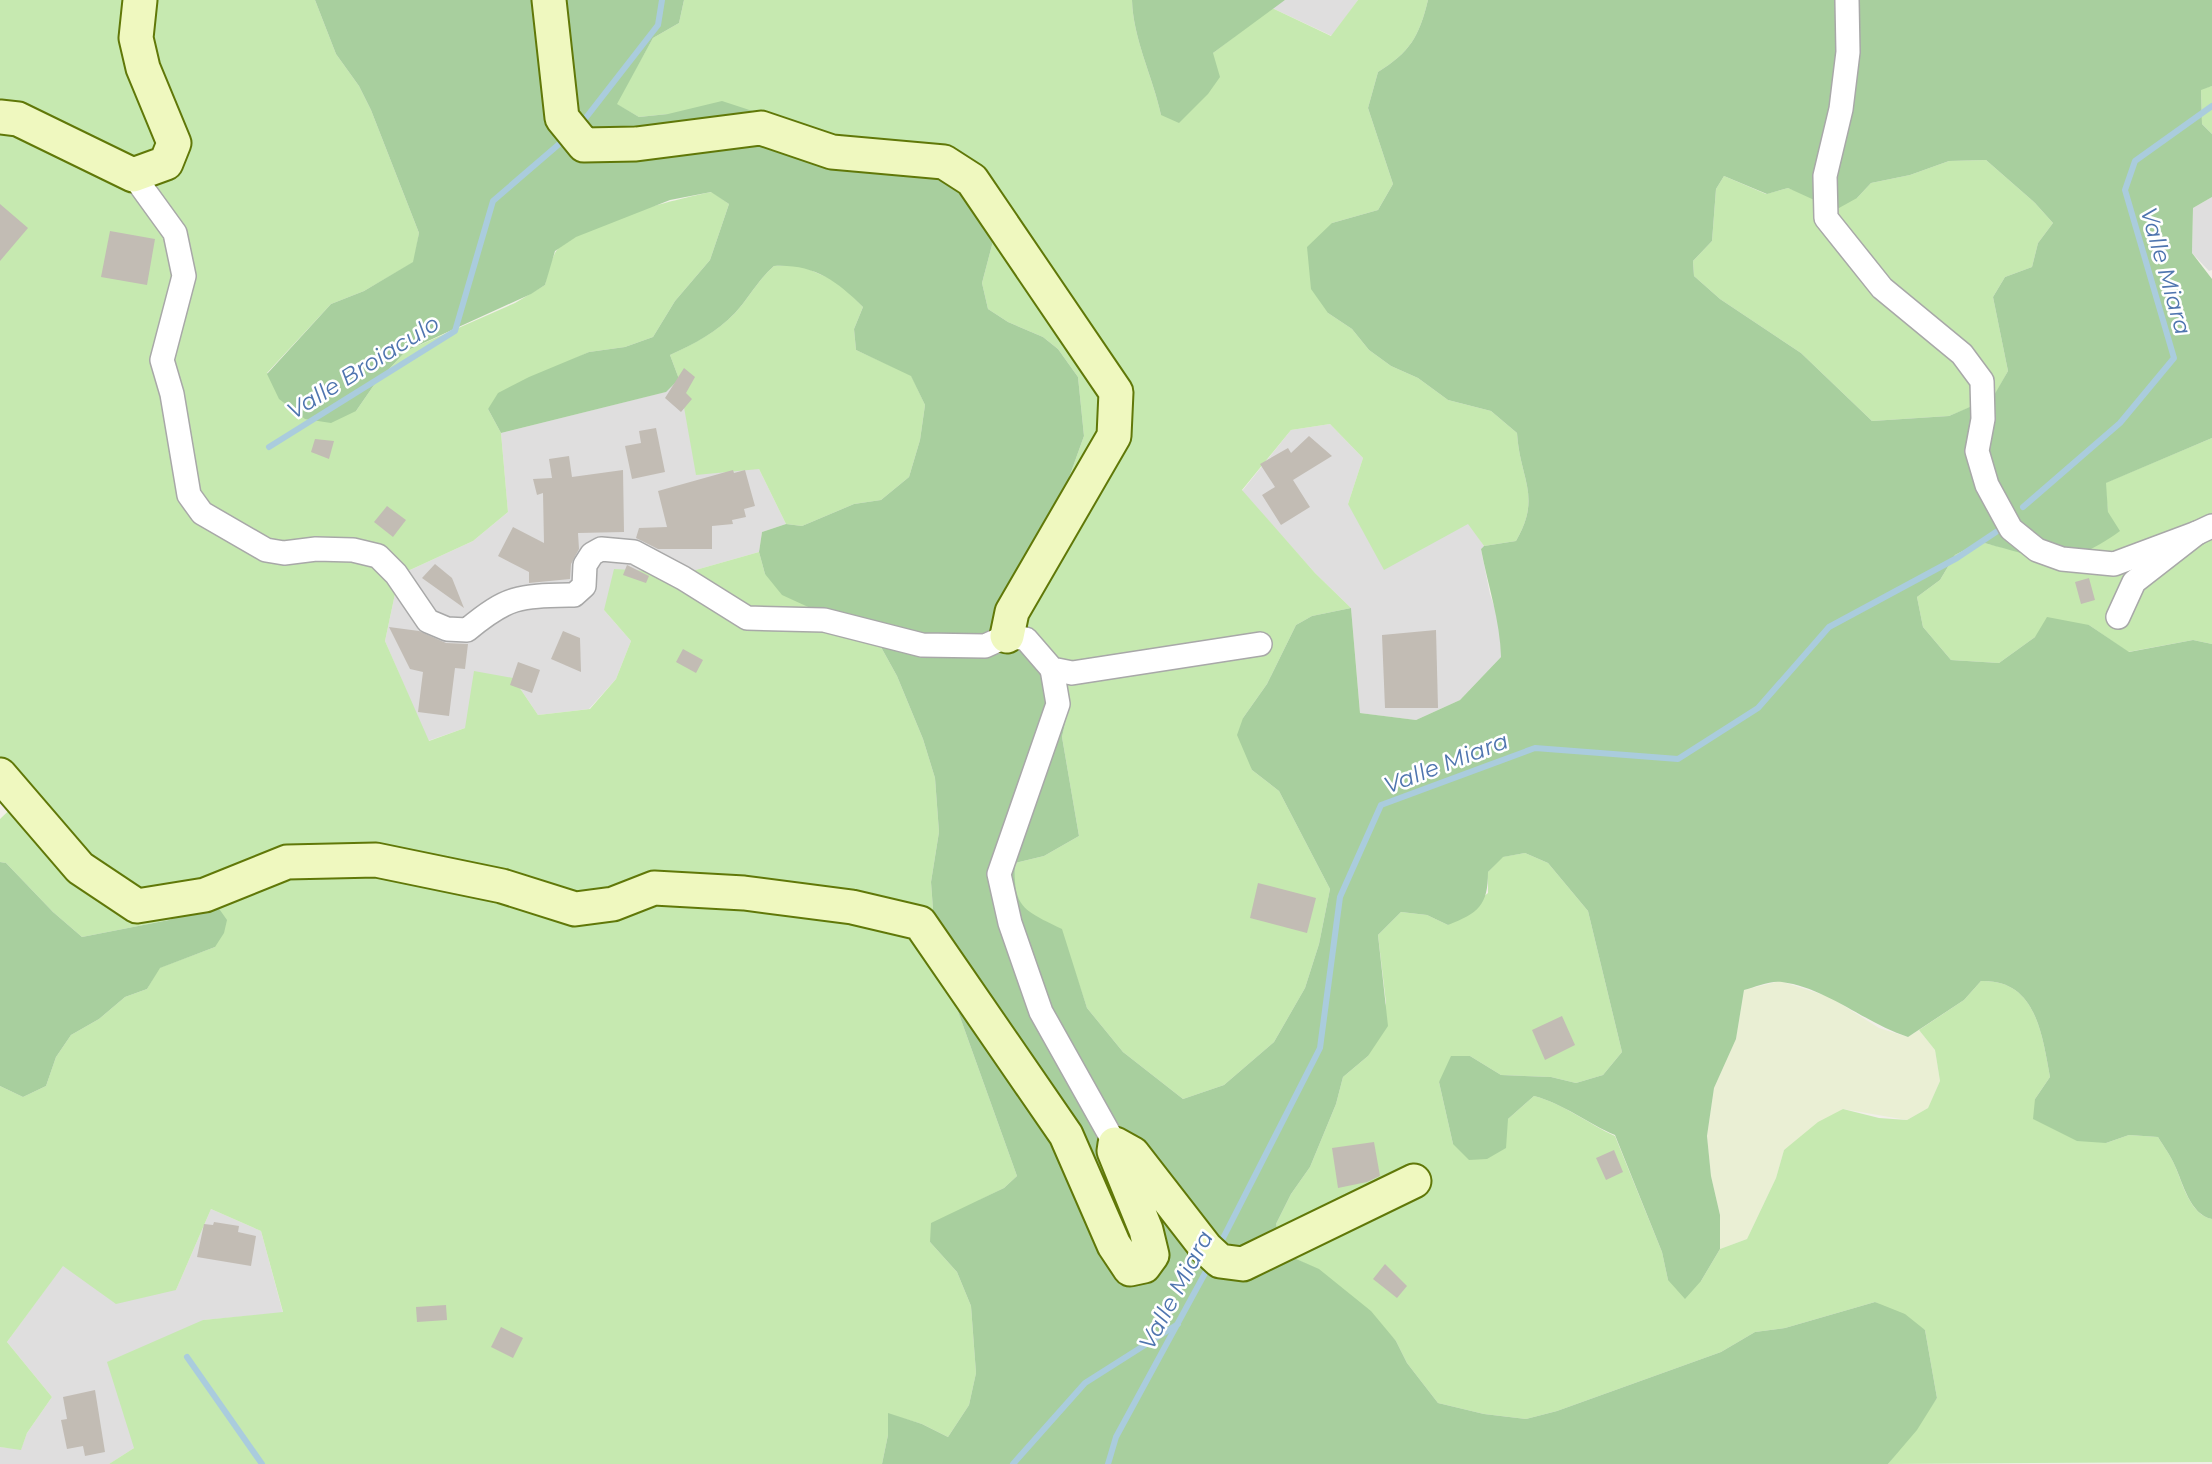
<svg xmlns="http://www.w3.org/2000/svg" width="2212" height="1464" font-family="Montserrat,sans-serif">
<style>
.residential{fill:#dfdede}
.farmland{fill:#eaefd4}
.grass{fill:#c6e9b0}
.forest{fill:#a8cf9e;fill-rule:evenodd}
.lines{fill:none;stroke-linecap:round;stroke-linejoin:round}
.stream{stroke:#acd;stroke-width:6}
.building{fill:#c2bcb4}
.street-casing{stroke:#a8a8a8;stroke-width:26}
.secondary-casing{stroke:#607808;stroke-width:37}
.street{stroke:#fff;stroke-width:23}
.secondary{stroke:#eff8bf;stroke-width:33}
.labels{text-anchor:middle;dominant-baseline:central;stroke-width:5;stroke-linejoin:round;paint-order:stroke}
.water-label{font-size:23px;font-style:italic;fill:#4f75af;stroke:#fff}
</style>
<rect width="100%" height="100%" fill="#f1efe8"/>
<g class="residential">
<polygon points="1285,0 1358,0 1332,36 1272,8"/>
<polygon points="2212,197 2212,270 2209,271 2192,253 2193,208"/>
<polygon points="679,379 759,469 786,524 762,532 759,552 685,573 604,610 631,641 616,679 589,709 538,715 513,678 465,728 428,741 385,641 399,575 473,541 508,512 501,433 665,392"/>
<polygon points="1330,424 1363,458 1348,504 1469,524 1484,546 1481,549 1490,594 1500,624 1501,657 1460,700 1416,720 1360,713 1351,608 1315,573 1242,491 1291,430"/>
<polygon points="211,1209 261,1231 283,1313 203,1320 134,1448 109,1464 0,1464 0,1447 21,1449 27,1433 52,1397 7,1342 63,1265 176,1290"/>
</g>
<polygon class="farmland" points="1780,981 1830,997 1879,1028 1908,1037 1919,1030 1935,1050 1940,1081 1928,1108 1907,1120 1843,1109 1784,1150 1776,1178 1747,1239 1720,1249 1720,1215 1711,1176 1707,1136 1714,1088 1736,1039 1744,990"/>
<g class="grass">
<path d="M 0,0 L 315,0 L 336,54 L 359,86 L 371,110 L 419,233 L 414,262 L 364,291 L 331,304 L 267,373 L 356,411 L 374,385 L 406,351 L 515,303 L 545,285 C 547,275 550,263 555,253 C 571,225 679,198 712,192 L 729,204 L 710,260 L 675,301 L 653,337 L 625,347 L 589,352 L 561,365 L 488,409 L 501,433 L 508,512 L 473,541 L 399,575 L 385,641 L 429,741 L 465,728 L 474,671 L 513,678 L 538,715 L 590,709 L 616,679 L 631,641 L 604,610 L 614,569 L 685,573 L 759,552 L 765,574 L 876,638 L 897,676 L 923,739 L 935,778 L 939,832 L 931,882 L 936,950 L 1017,1176 L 1004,1188 L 980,1200 L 930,1242 L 957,1272 L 971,1306 L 976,1373 L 969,1405 L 948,1437 L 922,1424 L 888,1414 L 888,1435 L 882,1464 L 109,1464 L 134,1448 L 107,1362 L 203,1320 L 283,1312 L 261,1231 L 211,1209 L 176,1290 L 116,1304 L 63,1266 L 7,1342 L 52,1397 L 27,1433 L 21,1450 L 0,1447 L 0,1086 L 23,1097 L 46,1086 L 56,1057 L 71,1035 L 99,1019 L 125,997 L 147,989 L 159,968 L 215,947 L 215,904 L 169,920 L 82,937 L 53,912 L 6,863 L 0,862 L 0,819 L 23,797 L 0,771 Z"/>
<path d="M 684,0 L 1132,0 C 1133,39 1153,77 1161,115 L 1213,53 L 1272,8 L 1331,36 L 1358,0 L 1428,0 C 1419,37 1410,52 1378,72 L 1368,108 L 1393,184 L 1378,210 L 1332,223 L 1328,313 L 1352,329 L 1369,350 L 1391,366 L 1418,378 L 1448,400 L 1491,411 L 1517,433 C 1520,480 1542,496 1516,541 L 1484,546 L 1468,524 L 1384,570 L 1348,504 L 1363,458 L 1330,424 L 1291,430 L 1242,490 L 1315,573 L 1351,608 L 1312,616 L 1296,625 L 1267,684 L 1243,718 L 1252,770 L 1279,791 L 1330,889 L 1319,944 L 1305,988 L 1274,1042 L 1224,1085 L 1183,1099 L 1123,1052 L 1087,1008 L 1070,957 L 1024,911 L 1014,890 L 1015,863 L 1044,856 L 1079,836 L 1062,737 L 1069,706 L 1037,654 L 1021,611 L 1084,436 L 1078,377 L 1058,349 L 1043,337 L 1008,322 L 988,309 L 982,283 L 992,245 L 668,114 L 639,117 L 616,104 L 653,38 L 679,23 Z"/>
<polygon points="2212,86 2212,134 2202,124 2201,89"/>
<polygon points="1986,160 2035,203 2053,223 2038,243 2032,267 2005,277 1993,297 2008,371 1993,398 1949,416 1872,421 1801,353 1720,299 1694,276 1693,261 1712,241 1716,189 1724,176 1766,194 1788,188 1803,193 1857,198 1871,183 1910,175 1949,161"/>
<path d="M 799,265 L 840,283 L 863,307 L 854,329 L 856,350 L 911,375 L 925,405 L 920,440 L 909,477 L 881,500 L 854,504 L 802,526 L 786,524 L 759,469 L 696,475 L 679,379 L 670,355 C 693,344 717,332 735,313 C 749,298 758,280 774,266 Z"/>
<polygon points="2212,438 2212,644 2193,640 2128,652 2089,625 2035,637 1999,663 1951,660 1923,627 1917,597 1940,580 1955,555 1980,542 2005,548 2108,512 2105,483"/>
<path d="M 1525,853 L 1548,863 L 1588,911 L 1622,1052 L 1603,1075 L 1576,1083 L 1551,1077 L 1501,1075 L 1470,1056 L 1439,1082 L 1453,1144 L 1508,1119 L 1534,1096 C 1564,1104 1587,1123 1615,1136 L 1662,1252 L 1668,1280 L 1701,1281 L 1720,1249 L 1747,1239 L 1776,1178 L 1784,1150 L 1818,1122 L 1843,1109 L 1879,1118 L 1907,1120 L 1928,1108 L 1940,1081 L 1935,1050 L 1919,1030 L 1964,1000 L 1981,981 C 2036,979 2042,1034 2050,1077 L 2035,1099 L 2106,1143 L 2129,1135 L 2158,1137 C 2164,1147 2171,1156 2175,1166 C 2183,1184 2190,1215 2212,1219 L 2212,1462 L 1888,1464 L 1937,1398 L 1925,1330 L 1875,1302 L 1785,1328 L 1755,1332 L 1721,1352 L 1557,1411 L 1526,1419 L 1484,1414 L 1438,1403 L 1407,1363 L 1396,1341 L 1319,1270 L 1285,1254 L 1276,1224 L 1291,1194 L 1310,1167 L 1336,1104 L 1343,1077 L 1368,1056 L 1386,1003 L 1378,935 L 1401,912 L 1427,915 L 1448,925 L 1488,893 L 1488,872 L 1502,857 Z"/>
</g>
<g class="forest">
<path d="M 315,0 L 684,0 L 679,23 L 653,38 L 617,104 L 639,117 L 668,114 L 722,101 L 771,117 L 800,137 L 945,152 L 994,207 L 992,245 L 982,283 L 988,309 L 1008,322 L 1043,337 L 1058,349 L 1078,377 L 1084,436 L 1021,611 L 1037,654 L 1069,706 L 1062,737 L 1079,836 L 1044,856 L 1015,863 C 1013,908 1023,910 1062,929 L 1087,1008 L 1123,1052 L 1183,1099 L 1224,1085 L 1274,1042 L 1305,988 L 1319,944 L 1330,889 L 1279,791 L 1252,770 L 1237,735 L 1243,718 L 1267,684 L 1296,625 L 1312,616 L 1351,608 L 1360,713 L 1416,720 L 1460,700 L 1501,657 C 1500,620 1488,586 1481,549 L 1484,546 L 1516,541 C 1542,496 1520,480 1517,433 L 1491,411 L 1448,400 L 1418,378 L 1391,366 L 1369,350 L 1352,329 L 1328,313 L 1311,289 L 1307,247 L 1332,223 L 1378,210 L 1393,184 L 1368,108 L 1378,72 C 1410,52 1419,37 1428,0 L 2212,0 L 2212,86 L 2201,90 L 2202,124 L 2212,134 L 2212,197 L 2193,208 L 2192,253 L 2212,279 L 2212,438 L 2106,483 L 2108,512 L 2120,531 C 2062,573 2044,558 1980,542 L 1955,555 L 1940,580 L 1917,597 L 1923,627 L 1951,660 L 1999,663 L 2035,637 L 2047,617 L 2089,625 L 2129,652 L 2193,640 L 2212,644 L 2212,1219 C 2190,1215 2183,1183 2175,1166 C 2171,1156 2164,1147 2158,1137 L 2129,1135 L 2106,1143 L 2077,1141 L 2033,1119 L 2035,1099 L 2050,1077 C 2042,1034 2036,979 1981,981 L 1964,1000 L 1908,1037 C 1865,1023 1827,988 1782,982 C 1771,980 1755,987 1744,990 L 1736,1039 L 1714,1088 L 1707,1136 L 1711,1176 L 1720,1215 L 1720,1249 L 1701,1281 L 1685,1299 L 1668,1280 L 1662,1252 L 1615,1135 C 1587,1123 1564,1104 1534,1096 L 1508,1119 L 1506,1148 L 1487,1159 L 1469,1160 L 1453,1144 L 1439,1082 L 1451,1056 L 1470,1056 L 1501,1075 L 1551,1077 L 1576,1083 L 1603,1075 L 1622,1052 L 1588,911 L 1548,863 L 1525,853 L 1503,857 L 1488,872 C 1488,906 1478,913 1448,925 L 1427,915 L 1401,912 L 1378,935 L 1388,1026 L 1368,1056 L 1343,1077 L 1336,1104 L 1310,1167 L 1291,1194 L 1276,1224 L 1285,1254 L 1319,1269 L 1371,1311 L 1396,1341 L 1407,1363 L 1438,1403 L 1484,1414 L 1526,1419 L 1557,1411 L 1721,1352 L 1755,1332 L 1785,1328 L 1875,1302 L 1905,1314 L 1925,1330 L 1937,1398 L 1917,1430 L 1888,1464 L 882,1464 L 888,1435 L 888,1413 L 922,1424 L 948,1437 L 969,1405 L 976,1373 L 971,1306 L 957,1272 L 930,1242 L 931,1223 L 1004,1188 L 1017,1176 L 936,950 L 931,882 L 939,832 L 935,778 L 923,739 L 897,676 L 876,638 L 782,595 L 765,574 L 759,552 L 762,532 L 786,524 L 802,526 L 854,504 L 881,500 L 909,477 L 920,440 L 925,405 L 911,376 L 856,350 L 854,329 L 863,307 C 836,280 813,264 774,266 C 758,280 749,298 735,313 C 717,332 694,344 670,355 L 679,379 L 666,392 L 501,433 L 488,409 L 498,393 L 529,377 L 589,352 L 625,347 L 653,337 L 675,301 L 710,260 L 729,204 L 711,192 L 670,200 L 576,237 L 555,251 L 545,285 L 531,294 L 406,351 L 374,385 L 356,411 L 331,423 L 305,419 L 279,399 L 267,374 L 331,304 L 364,291 L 413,262 L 419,233 L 371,110 L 359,86 L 336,54 ZM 1986,160 L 2035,203 L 2053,223 L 2038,243 L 2032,267 L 2005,277 L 1993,297 L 2008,371 L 1993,397 L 1949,416 L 1872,421 L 1801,353 L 1720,299 L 1694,276 L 1693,261 L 1712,241 L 1716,189 L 1724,176 L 1767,194 L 1788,188 L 1823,204 L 1839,208 L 1857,198 L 1871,183 L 1910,175 L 1949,161 Z"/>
<path d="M 1132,0 L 1285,0 L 1213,53 L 1220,77 L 1208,94 L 1179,123 L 1161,115 C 1153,77 1133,39 1132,0 Z"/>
<polygon points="0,862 6,863 53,912 82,937 169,920 215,903 227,920 224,933 215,947 160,968 147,989 125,997 99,1019 71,1035 56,1057 46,1086 23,1097 0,1086"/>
</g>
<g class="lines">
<g class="stream">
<polyline points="581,124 658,25 662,0"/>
<polyline points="269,447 455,331 493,201 565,139"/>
<polyline points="2023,507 2120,423 2174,358 2125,190 2135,161 2212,106"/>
<polyline points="1218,1248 1320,1048 1340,897 1381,805 1535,748 1678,759 1758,708 1829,627 1957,558 1996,532"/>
<polyline points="187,1357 262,1464"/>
<polyline points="1013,1464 1085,1383 1178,1324"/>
<polyline points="1108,1464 1116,1437 1210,1264"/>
</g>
</g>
<g class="building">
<polygon points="0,204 28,228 0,261"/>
<polygon points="110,231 155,239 147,285 101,277"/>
<polygon points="684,368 695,377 686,393 692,399 681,412 665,398"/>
<polygon points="656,428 665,472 632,479 625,446 641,443 639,431"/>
<polygon points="1309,436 1332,456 1293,480 1310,507 1281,525 1262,495 1275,487 1260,464 1288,448 1291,453"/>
<polygon points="315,439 334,441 329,459 311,452"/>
<polygon points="569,456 572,477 623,470 624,532 578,533 579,549 571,564 570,579 529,583 529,572 498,556 513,527 544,543 543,493 537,495 533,479 552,478 549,459"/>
<polygon points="733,470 734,473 745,470 755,506 744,509 746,517 732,520 733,524 712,526 712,549 658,549 636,538 639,528 667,527 658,491"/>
<polygon points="387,506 406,520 393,537 374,522"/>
<polygon points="435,564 452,578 464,608 422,578"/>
<polygon points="627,565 649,576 646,583 623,575"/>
<polygon points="2089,578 2095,600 2081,604 2075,582"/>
<polygon points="389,627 419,631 446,643 468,644 465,669 455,668 449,716 418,712 423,672 410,669"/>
<polygon points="1436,630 1438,708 1385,708 1382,635"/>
<polygon points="563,631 580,638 581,672 551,659"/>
<polygon points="683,649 703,660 696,673 676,662"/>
<polygon points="518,662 540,670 532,693 510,685"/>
<polygon points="1258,883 1316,898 1307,933 1250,918"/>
<polygon points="1562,1016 1575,1045 1545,1060 1532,1030"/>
<polygon points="1374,1142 1380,1176 1367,1182 1338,1188 1332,1148"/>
<polygon points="1614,1150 1623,1172 1606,1180 1596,1158"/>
<polygon points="214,1222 239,1226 238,1232 256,1236 251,1266 197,1257 204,1224 213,1225"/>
<polygon points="1385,1264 1407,1286 1397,1298 1373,1279"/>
<polygon points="446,1305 447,1320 417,1322 416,1307"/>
<polygon points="501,1327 523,1338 513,1358 491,1347"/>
<polygon points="95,1390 105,1452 85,1456 83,1446 67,1449 61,1420 67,1419 63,1397"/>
</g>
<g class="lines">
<g class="street-casing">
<g id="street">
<polyline points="1847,0 1848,52 1841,109 1825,176 1826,218 1882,288 1962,354 1982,381 1983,419 1977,451 1987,485 2011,529 2037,550 2062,559 2114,564 2197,533"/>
<path d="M 133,175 L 175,233 L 184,276 L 162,360 L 172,394 L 189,495 L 202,513 L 266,550 L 284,553 L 316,549 L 353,550 L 378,556 L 396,574 L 428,621 L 447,629 L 467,630 C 509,595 520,596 574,595 L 584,586 L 585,565 L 592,554 L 601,549 L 634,552 L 683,578 L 747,618 L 824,620 L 922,645 L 985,646 L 1007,636 L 1026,639 L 1052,669 L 1072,673 L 1260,644"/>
<polyline points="2118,617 2134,582 2197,533 2212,526"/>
<polyline points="1052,669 1058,704 999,874 1010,923 1041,1012 1115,1144"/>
</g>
</g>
<g class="secondary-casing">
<g id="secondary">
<polyline points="549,0 562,118 584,145 636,144 761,128 832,152 944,162 972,180 1116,392 1114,436 1012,612 1007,636"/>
<polyline points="0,117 18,119 133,175 166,163 174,143 143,68 136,38 140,0"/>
<polyline points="0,775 80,868 137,906 205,895 287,862 376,860 502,886 575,909 613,904 654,888 744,893 852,907 920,923 1066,1135 1114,1245 1130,1269 1144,1266 1152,1255 1146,1230 1114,1151 1115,1144 1133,1154 1206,1248 1220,1261 1243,1264 1414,1181"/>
</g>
</g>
<use href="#street" class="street"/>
<use href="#secondary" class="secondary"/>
</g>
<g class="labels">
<g class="water-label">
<text transform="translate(2166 271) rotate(74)">Valle Miara</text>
<text transform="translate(363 367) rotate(-32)">Valle Broiaculo</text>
<text transform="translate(1446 763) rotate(-21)">Valle Miara</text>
<text transform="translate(1176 1290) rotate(-62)">Valle Miara</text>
</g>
</g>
</svg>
